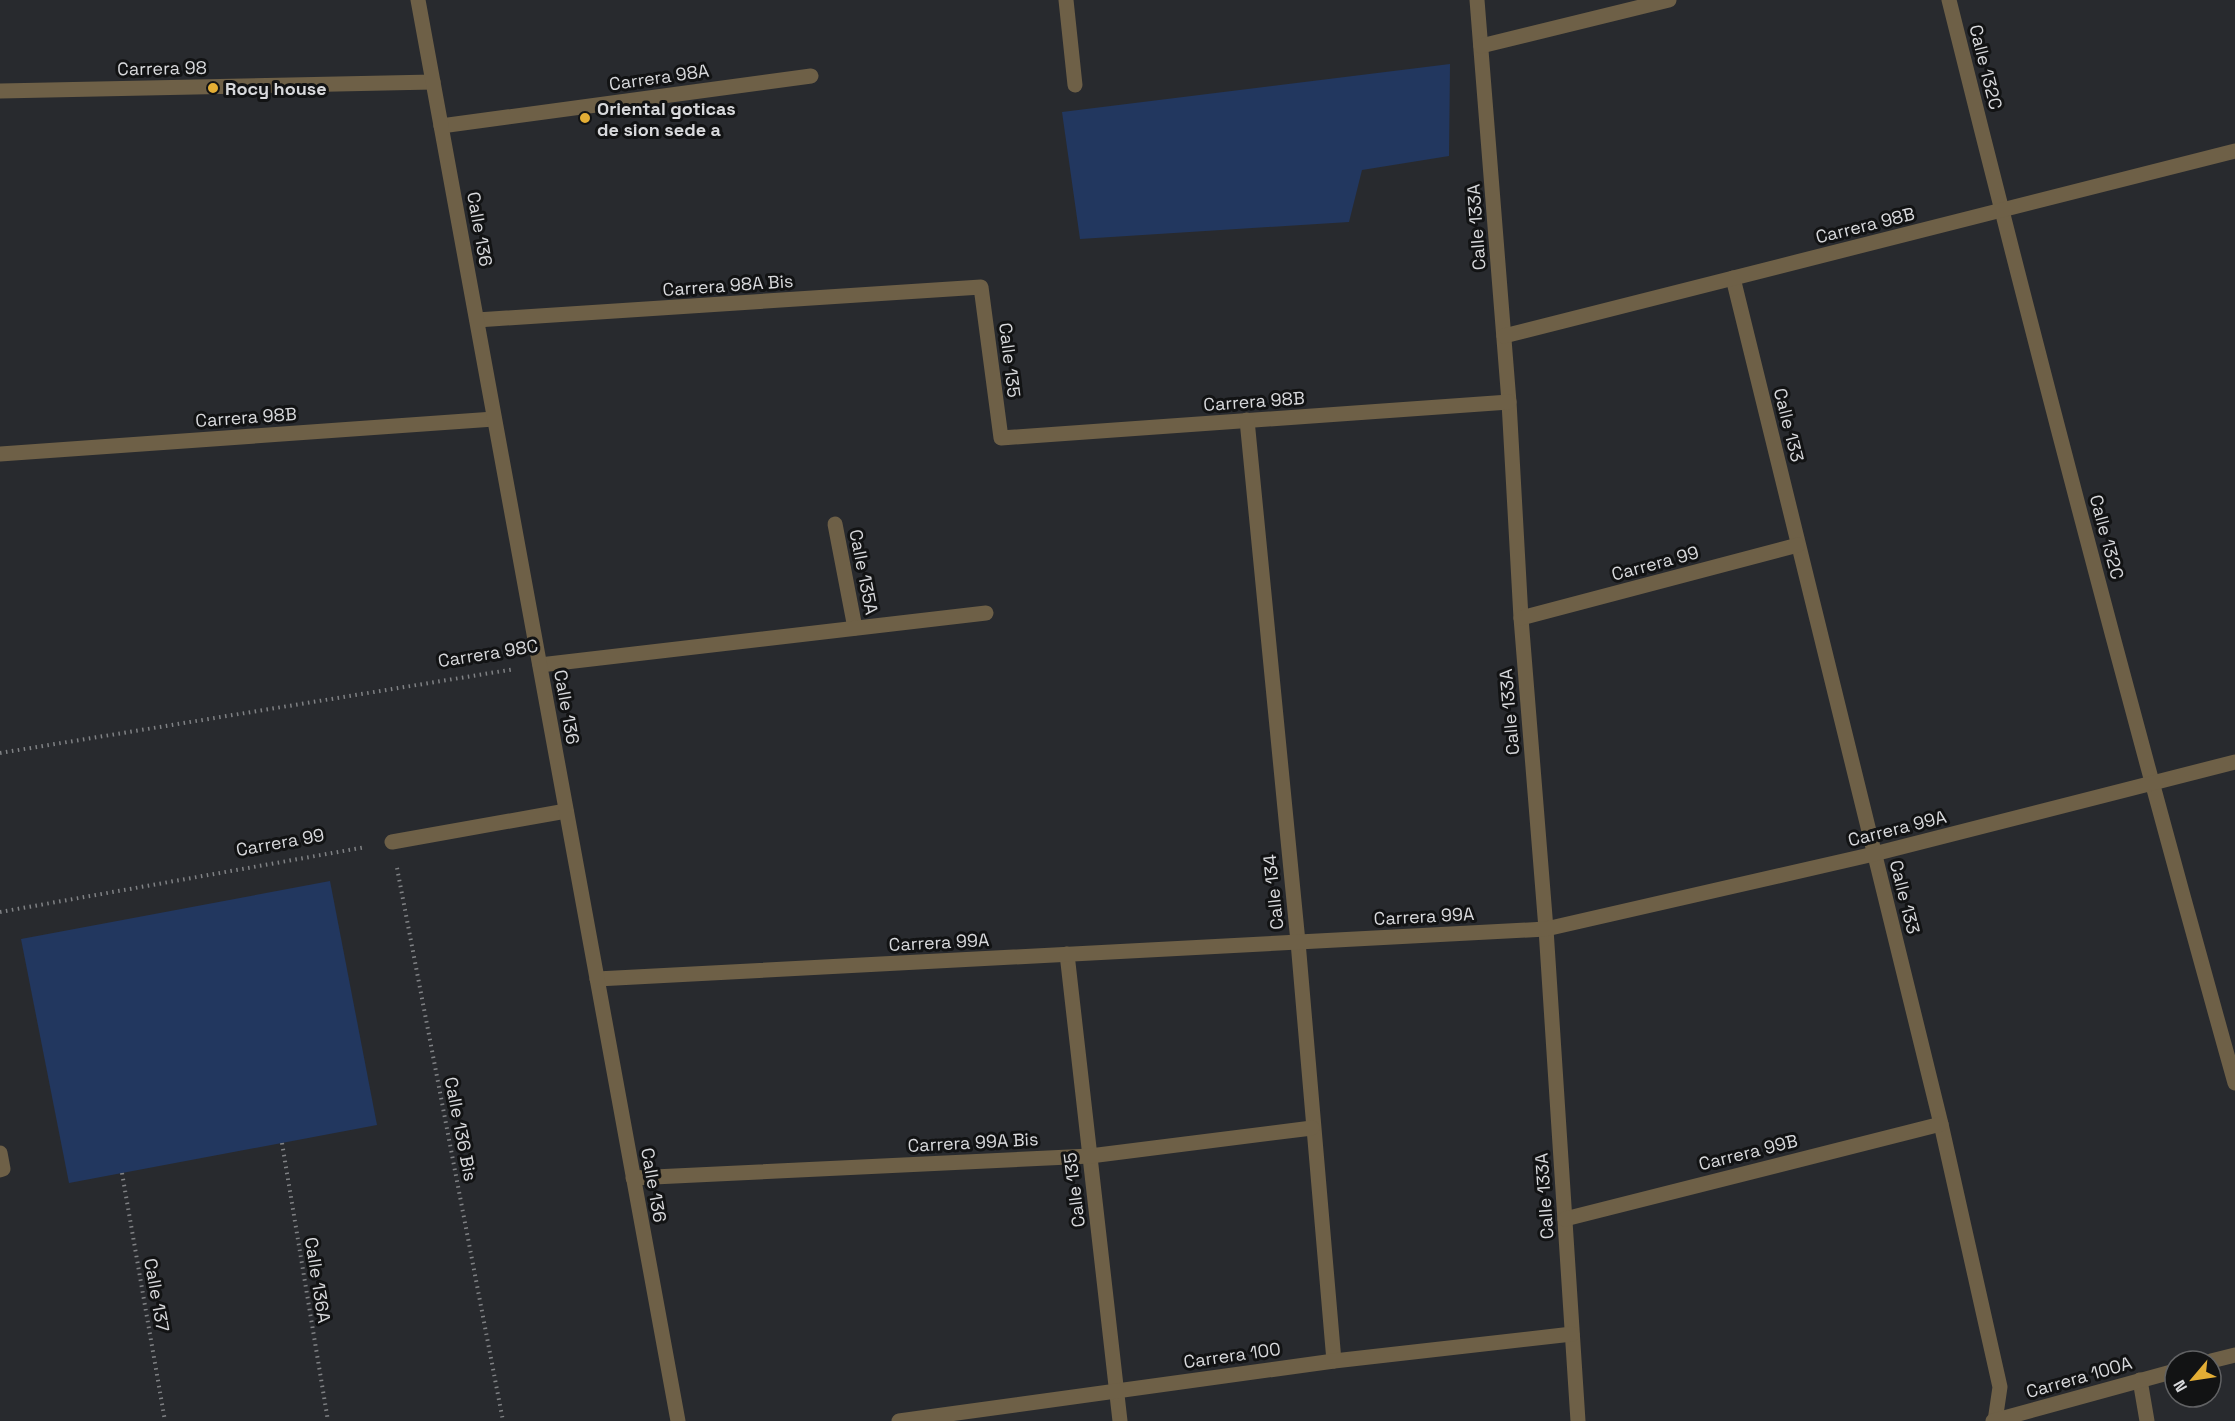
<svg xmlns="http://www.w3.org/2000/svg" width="2235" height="1421" font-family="'Space Grotesk',sans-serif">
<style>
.green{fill:#22375f}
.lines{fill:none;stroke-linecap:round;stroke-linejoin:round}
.path{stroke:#808285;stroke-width:4;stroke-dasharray:1.5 4.5;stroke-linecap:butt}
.service{stroke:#6e6047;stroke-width:15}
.minor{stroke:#6e6047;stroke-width:15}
.tertiary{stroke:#6e6047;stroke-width:15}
.poi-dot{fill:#e4ae35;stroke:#121314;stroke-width:2}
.labels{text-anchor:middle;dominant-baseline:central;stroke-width:6;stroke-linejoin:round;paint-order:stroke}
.street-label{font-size:18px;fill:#d8d9dc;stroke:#121314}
.poi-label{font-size:18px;font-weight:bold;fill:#d8d9dc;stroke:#121314;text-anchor:start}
</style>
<rect width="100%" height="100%" fill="#282a2e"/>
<g class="green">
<polygon points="1450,64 1449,156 1362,170 1349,222 1080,239 1062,112"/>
<polygon points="330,881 377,1125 69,1183 21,939"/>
</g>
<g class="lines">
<g class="path">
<polyline points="0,753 515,669"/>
<polyline points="397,868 503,1421"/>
<polyline points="0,912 366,847"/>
<polyline points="282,1143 328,1421"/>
<polyline points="122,1173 165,1421"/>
</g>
<polyline class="service" points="0,1153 3,1169 0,1170"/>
<g class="minor">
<polyline points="1066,0 1075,85"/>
<polyline points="1477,0 1509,402 1521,618 1546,929 1578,1421"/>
<path d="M 1949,0 C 2039,362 2134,723 2235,1083"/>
<polyline points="1481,46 1669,0"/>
<polyline points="0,91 433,82"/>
<polyline points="441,126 811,76"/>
<polyline points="1733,278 1941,1124 2000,1387 1995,1421"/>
<polyline points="477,320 981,287 1001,438 1509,402"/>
<polyline points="1504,336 2235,151"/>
<polyline points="1247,420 1298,942 1334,1361"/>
<polyline points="0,454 494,419"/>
<polyline points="835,524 855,628"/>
<polyline points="1521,618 1798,545"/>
<polyline points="540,665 986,613"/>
<polyline points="392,842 566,811"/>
<polyline points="1067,954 1120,1421"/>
<polyline points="597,979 1546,929 1874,854 2235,762"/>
<polyline points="633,1178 1090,1156 1312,1128"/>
<polyline points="1565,1219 1941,1124"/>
<polyline points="2211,1361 2235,1355"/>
<polyline points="2140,1380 2147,1421"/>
<polyline points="899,1421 1334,1361 1572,1334"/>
<polyline points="1993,1421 2175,1371"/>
</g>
<polyline class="tertiary" points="418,0 678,1421"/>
</g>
<g class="poi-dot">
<circle cx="213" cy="88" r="6"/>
<circle cx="585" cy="118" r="6"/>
</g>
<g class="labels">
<g class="street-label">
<text transform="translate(1986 67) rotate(76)">Calle 132C</text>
<text transform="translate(162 68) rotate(-1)">Carrera 98</text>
<text transform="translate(659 77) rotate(-8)">Carrera 98A</text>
<text transform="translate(1865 225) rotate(-14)">Carrera 98B</text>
<text transform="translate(1476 227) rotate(-94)">Calle 133A</text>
<text transform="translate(480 229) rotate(80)">Calle 136</text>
<text transform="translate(728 285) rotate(-4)">Carrera 98A Bis</text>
<text transform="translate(1010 360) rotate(83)">Calle 135</text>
<text transform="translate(1254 401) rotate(-4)">Carrera 98B</text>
<text transform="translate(246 417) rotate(-4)">Carrera 98B</text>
<text transform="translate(1789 425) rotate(76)">Calle 133</text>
<text transform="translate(2107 537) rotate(75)">Calle 132C</text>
<text transform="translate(1655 563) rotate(-15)">Carrera 99</text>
<text transform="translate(864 572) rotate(79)">Calle 135A</text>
<text transform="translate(488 653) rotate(-9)">Carrera 98C</text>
<text transform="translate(567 707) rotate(80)">Calle 136</text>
<text transform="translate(1509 712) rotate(-95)">Calle 133A</text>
<text transform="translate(1897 828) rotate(-14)">Carrera 99A</text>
<text transform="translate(280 842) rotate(-10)">Carrera 99</text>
<text transform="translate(1273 892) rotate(-96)">Calle 134</text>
<text transform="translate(1905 897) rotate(76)">Calle 133</text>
<text transform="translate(1424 916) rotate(-3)">Carrera 99A</text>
<text transform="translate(939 942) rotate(-3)">Carrera 99A</text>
<text transform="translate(461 1129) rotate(79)">Calle 136 Bis</text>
<text transform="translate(973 1142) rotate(-3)">Carrera 99A Bis</text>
<text transform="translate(1748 1152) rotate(-14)">Carrera 99B</text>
<text transform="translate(654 1185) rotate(80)">Calle 136</text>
<text transform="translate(1074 1190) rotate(-97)">Calle 135</text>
<text transform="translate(1544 1196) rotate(-94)">Calle 133A</text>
<text transform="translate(318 1280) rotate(81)">Calle 136A</text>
<text transform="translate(157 1295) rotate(80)">Calle 137</text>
<text transform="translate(1232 1355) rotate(-8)">Carrera 100</text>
<text transform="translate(2079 1377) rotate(-16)">Carrera 100A</text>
</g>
<g class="poi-label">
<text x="225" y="88">Rocy house</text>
<text x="597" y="108">Oriental goticas<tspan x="597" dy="21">de sion sede a</tspan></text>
</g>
</g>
<g transform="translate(2193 1379) rotate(241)"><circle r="28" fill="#121314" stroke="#616264" stroke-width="1.5"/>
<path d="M0-4.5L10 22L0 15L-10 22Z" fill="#e4ae35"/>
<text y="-9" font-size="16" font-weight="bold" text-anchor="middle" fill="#d8d9dc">N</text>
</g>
</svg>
